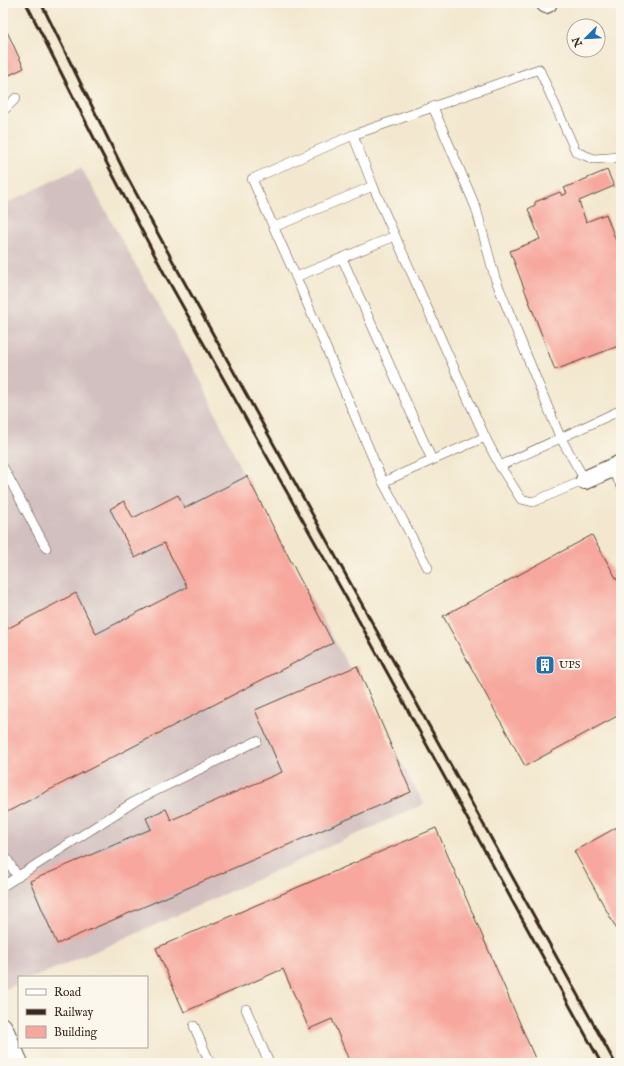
<svg xmlns="http://www.w3.org/2000/svg" width="624" height="1066" font-family="'IM FELL English',serif">
<style>
.industrial{fill:#d2bfbf}
.building{fill:#f7a79d}
.lines{fill:none;stroke-linecap:round;stroke-linejoin:round}
.lane-casing{stroke:#574639;stroke-width:10}
.street-casing{stroke:#574639;stroke-width:20}
.lane{stroke:#fff;stroke-width:9}
.street{stroke:#fff;stroke-width:18}
.rail{stroke:#3b2a1e;stroke-width:3}
.labels{text-anchor:middle;dominant-baseline:central;stroke-width:4;stroke-linejoin:round;paint-order:stroke}
.poi-label{font-size:11px;fill:#3b2a1e;stroke:#fbf7ec;text-anchor:start}
</style>
<rect width="100%" height="100%" fill="#fbf7ec"/>
<filter id="ink" filterUnits="userSpaceOnUse"><feTurbulence type="fractalNoise" baseFrequency=".025" numOctaves="2"/><feDisplacementMap in="SourceGraphic" scale="8" xChannelSelector="R" yChannelSelector="G"/><feConvolveMatrix kernelMatrix="1 2 1 2 8 2 1 2 1" color-interpolation-filters="sRGB"/></filter>
<filter id="wash" filterUnits="userSpaceOnUse"><feTurbulence type="fractalNoise" baseFrequency=".012" numOctaves="4" result="noise"/><feDisplacementMap in="SourceGraphic" scale="16" xChannelSelector="R" yChannelSelector="G"/><feGaussianBlur stdDeviation="0.9" result="paint"/><feColorMatrix in="noise" values="0 0 0 0 0 0 0 0 0 0 0 0 0 0 0 0 0 1.4 0 .05"/><feComposite in="paint" operator="in"/></filter>
<g filter="url(#wash)">
<rect width="100%" height="100%" fill="#f3e8cf"/>
<polygon class="industrial" points="81,167 202,383 242,472 424,804 122,940 35,977 19,977 19,984 6,989 3,981 3,205"/>
<g id="blocks">
<g class="building">
<polygon points="3,23 24,68 3,78"/>
<polygon points="607,170 614,186 579,201 586,222 606,214 621,254 621,345 555,370 510,251 540,239 528,209 535,205 535,202 560,192 562,196 567,193 564,188"/>
<polygon points="247,476 333,643 3,814 3,631 76,593 96,634 187,587 164,543 135,558 110,509 124,501 133,518 178,495 185,508"/>
<polygon points="592,535 621,587 621,714 525,766 443,616"/>
<polygon points="357,666 411,792 57,944 30,881 151,829 146,818 166,809 171,820 282,772 255,710"/>
<polygon points="621,825 621,937 574,851"/>
<polygon points="436,828 537,1063 350,1063 332,1019 309,1029 283,969 184,1012 156,948"/>
</g>
</g>
</g>
<g filter="url(#ink)">
<use href="#blocks" fill-opacity="0" stroke="#574639" stroke-width="1"/>
<g class="lines">
<g class="lane-casing">
<g id="lane">
<polyline points="3,111 16,98"/>
<polyline points="353,135 433,107"/>
<polyline points="274,227 373,186"/>
<polyline points="342,258 432,460"/>
<polyline points="296,277 252,179 353,135 373,186 395,236"/>
<polyline points="500,466 521,499 533,502 585,480 560,437 495,278 476,208 433,107 539,69 576,152 594,159 621,157"/>
<polyline points="3,467 46,548"/>
<polyline points="611,468 621,485"/>
<polyline points="383,482 485,437"/>
<polyline points="428,568 383,482 296,277 395,236 485,437 500,466 621,410"/>
<polyline points="3,853 18,877"/>
<polyline points="3,886 137,800 257,741"/>
<polyline points="246,1009 269,1063"/>
<polyline points="194,1026 210,1063"/>
</g>
</g>
<g class="street-casing">
<g id="street">
<polyline points="545,3 546,4 548,3"/>
<polyline points="585,480 621,464"/>
<polyline points="3,1027 19,1063"/>
</g>
</g>
<use href="#lane" class="lane"/>
<use href="#street" class="street"/>
<g class="rail">
<polyline points="26,3 101,152 164,273 348,601 601,1063"/>
<polyline points="41,3 124,171 176,267 615,1063"/>
</g>
</g>
</g>
<defs>
<g id="building-square" transform="scale(1)"><rect x="-9" y="-9" width="18" height="18" rx="4" fill="#1f6fb2" stroke="#fbf7ec"/><path d="M-4-6H4V6H1V3H-1V6H-4ZM-2.5-4.3h1.7v1.8h-1.7ZM.8-4.3h1.7v1.8H.8ZM-2.5-1h1.7V.8h-1.7ZM.8-1h1.7V.8H.8Z" fill="#fff"/></g>
</defs>
<g fill-rule="evenodd">
<use href="#building-square" x="545" y="665"/>
</g>
<g class="labels">
<g class="poi-label">
<text x="559" y="665">UPS</text>
</g>
</g>
<rect width="624" height="1066" fill="none" stroke="#fbf7ec" stroke-width="16"/>
<rect x="18" y="976" width="130" height="72" fill="#fbf7ec" stroke="#aea59a"/>
<rect x="26" y="989" width="20" height="6" fill="#ffffff" stroke="#aea59a"/>
<text x="54" y="996" font-size="12" fill="#3b2a1e">Road</text>
<rect x="26" y="1009" width="20" height="6" fill="#3b2a1e" stroke="#aea59a"/>
<text x="54" y="1016" font-size="12" fill="#3b2a1e">Railway</text>
<rect x="26" y="1026" width="20" height="12" fill="#f7a79d" stroke="#aea59a"/>
<text x="54" y="1036" font-size="12" fill="#3b2a1e">Building</text>
<g transform="translate(586 38) rotate(246)"><circle r="19" fill="#fbf7ec" stroke="#aea59a"/>
<path d="M0-3L7 15L0 10L-7 15Z" fill="#1f6fb2"/>
<text y="-6" font-size="11" font-weight="bold" text-anchor="middle" fill="#3b2a1e">N</text>
</g>
</svg>
